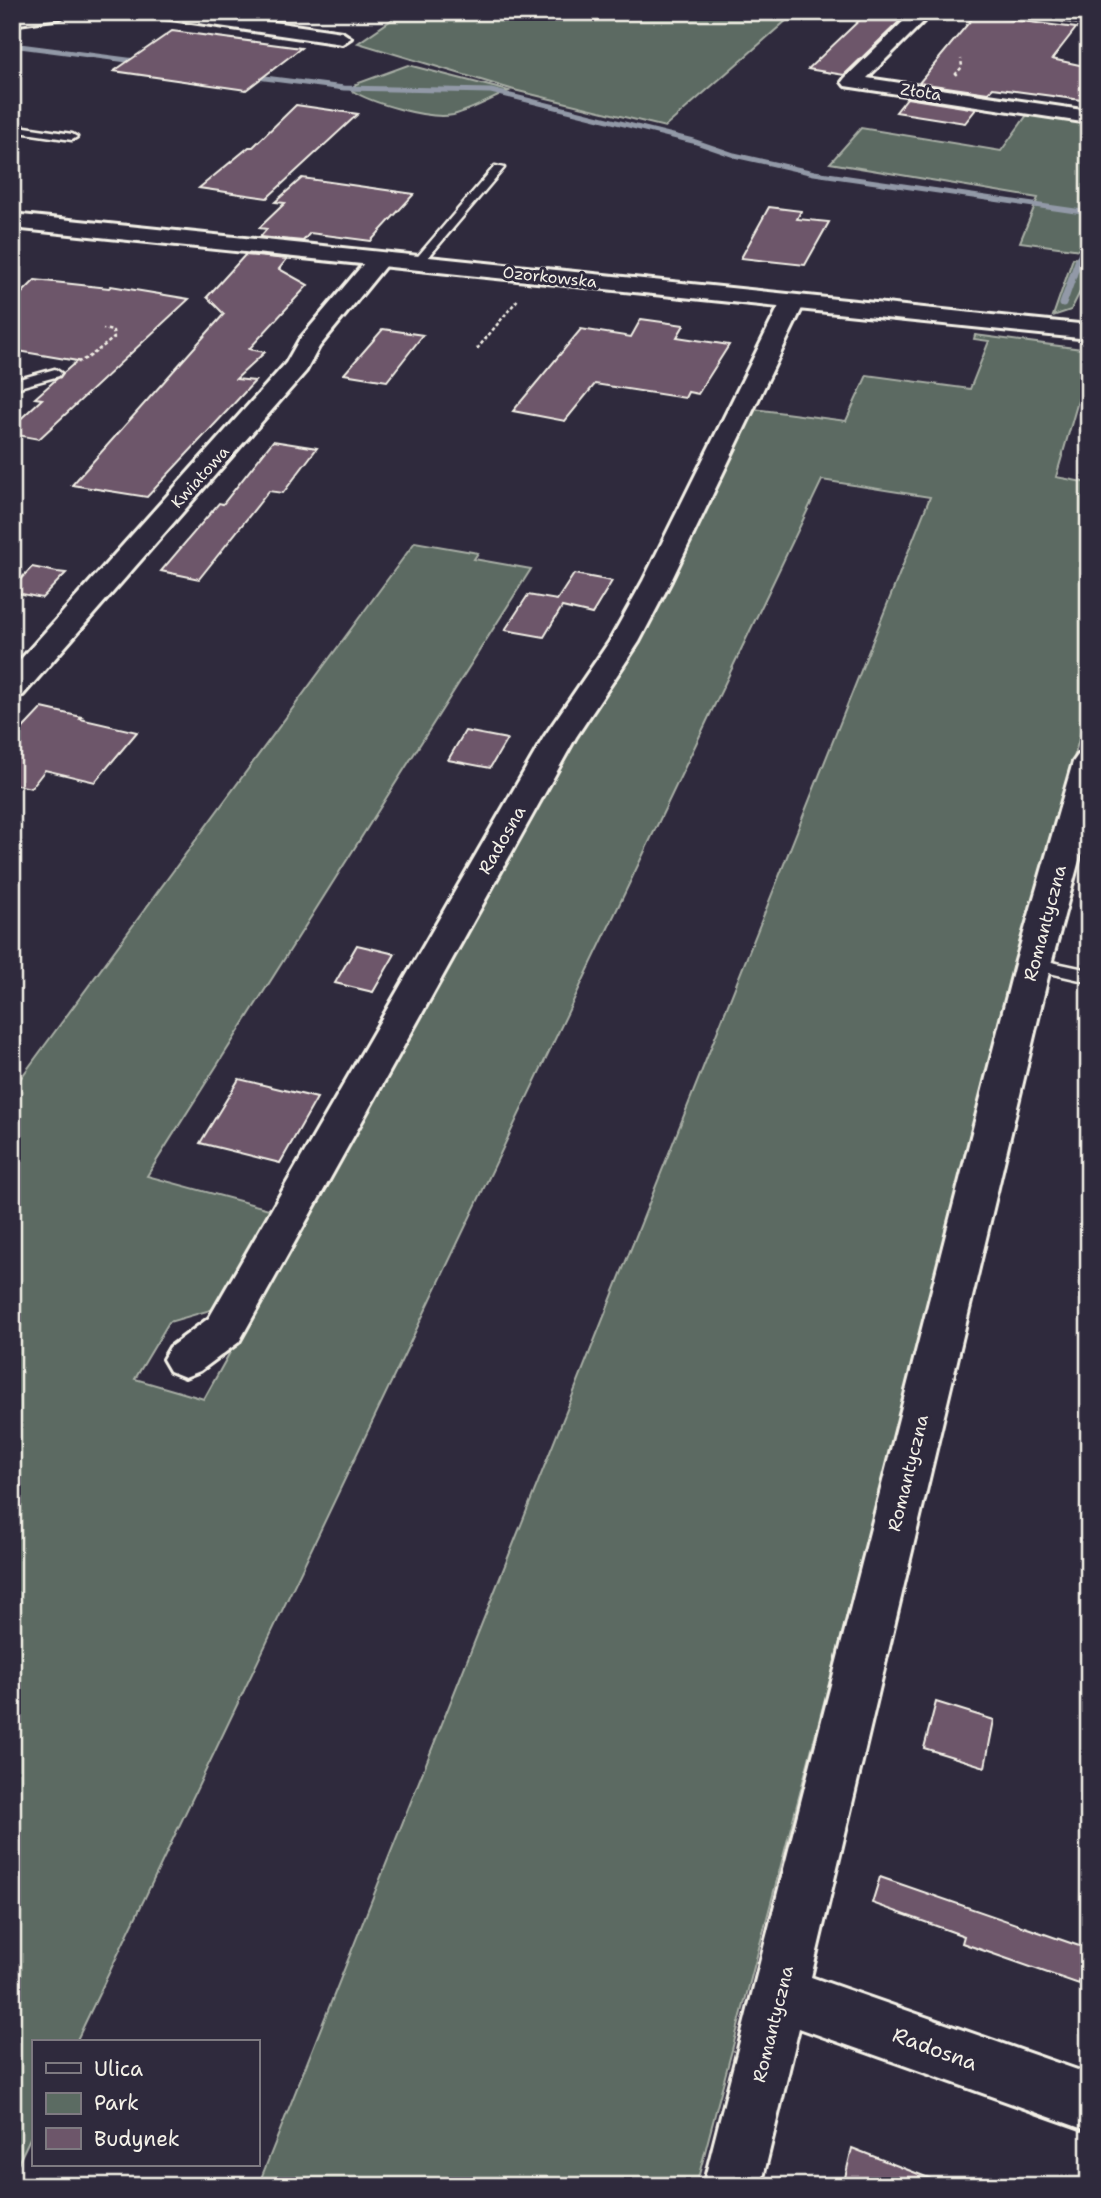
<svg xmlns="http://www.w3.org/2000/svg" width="1101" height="2198" font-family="'Shantell Sans',sans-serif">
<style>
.green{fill:#5b6b62;stroke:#a8aea5;stroke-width:2}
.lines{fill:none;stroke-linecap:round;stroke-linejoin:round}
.stream-far1{stroke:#9299a7;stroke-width:5}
.stream{stroke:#9299a7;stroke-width:7}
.building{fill:#6d566a;stroke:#f4f1e8;stroke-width:2}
.lane-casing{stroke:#f4f1e8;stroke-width:5}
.street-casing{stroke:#f4f1e8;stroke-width:6}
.primary-casing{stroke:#f4f1e8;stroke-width:6}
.path{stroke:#f4f1e8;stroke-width:2.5;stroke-dasharray:3.5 2.5;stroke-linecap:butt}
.lane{fill:#2f2a3d;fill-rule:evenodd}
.street{fill:#2f2a3d;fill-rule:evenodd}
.primary{fill:#2f2a3d;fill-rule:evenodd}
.labels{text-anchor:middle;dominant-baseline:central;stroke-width:6;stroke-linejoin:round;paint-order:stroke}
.far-street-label{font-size:16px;fill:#f4f1e8;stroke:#2f2a3d}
.street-label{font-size:18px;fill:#f4f1e8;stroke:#2f2a3d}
.near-street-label{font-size:21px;fill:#f4f1e8;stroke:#2f2a3d}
</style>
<rect width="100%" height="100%" fill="#2f2a3d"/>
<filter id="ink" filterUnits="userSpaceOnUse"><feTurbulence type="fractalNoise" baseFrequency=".0143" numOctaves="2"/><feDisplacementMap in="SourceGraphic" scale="14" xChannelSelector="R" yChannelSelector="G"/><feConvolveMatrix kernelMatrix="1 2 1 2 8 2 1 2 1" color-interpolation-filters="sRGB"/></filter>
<g filter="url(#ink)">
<g class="green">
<polygon points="373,12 796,12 665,127 514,90 358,43 397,16"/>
<path d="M 408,65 L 509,91 C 491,99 472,110 453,115 C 429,120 371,103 351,90 L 356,84 Z"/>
<polygon points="1027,115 1089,123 1089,251 1020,242 1038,198 830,163 861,128 1001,151"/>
<polygon points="1073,258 1089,260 1089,274 1071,310 1053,316"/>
<polygon points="975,335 1089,350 1089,363 1056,477 1089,483 1089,701 696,2186 258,2186 930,497 822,480 76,2042 33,2042 33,2132 12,2176 12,1090 415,542 478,553 474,559 531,569 147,1176 273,1210 214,1309 169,1322 135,1379 204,1399 570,741 638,646 754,409 846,421 867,375 970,389 989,341 974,339"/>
</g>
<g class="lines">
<g class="stream-far1">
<polyline points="12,45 143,62"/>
<polyline points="249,76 344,88 491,91 693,141 734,155 814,173 1089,213"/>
<polyline points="1078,261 1089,231"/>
</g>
<polyline class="stream" points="1063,304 1079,259"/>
</g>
<g class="building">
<polygon points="868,12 906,15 844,75 808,69"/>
<polygon points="975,15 1076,28 1052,59 1089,67 1089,101 993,88 988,93 919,83"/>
<polygon points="172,31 301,48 246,90 114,71"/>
<polygon points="907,98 976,109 965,123 896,112"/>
<polygon points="296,105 358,114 267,198 199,188 249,147 253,147"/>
<polygon points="302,178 414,194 371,241 310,233 303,241 260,237 267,229 259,228 285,203 275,202"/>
<polygon points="769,207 801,211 797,219 829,222 805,265 741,258"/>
<polygon points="245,255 287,259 279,269 308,285 249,349 265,352 236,379 255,381 147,497 72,485 224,314 207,297"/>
<polygon points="35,280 109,288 111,286 189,299 39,439 12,434 12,427 42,399 35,398 77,361 12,350 12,303"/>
<polygon points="641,319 684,325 677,337 729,345 698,394 688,392 685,398 595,384 565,421 513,411 581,329 631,337"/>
<polygon points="383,329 423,335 387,381 344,374"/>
<polygon points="273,441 317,448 283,493 269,491 199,579 161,571 219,503 223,504"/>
<polygon points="32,567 57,572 66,573 42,598 12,592 12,588"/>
<polygon points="574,574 612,581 592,614 562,607 544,637 505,630 528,595 557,600"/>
<polygon points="42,708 82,717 80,719 137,732 95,782 45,770 31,788 12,784 12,740"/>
<polygon points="465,731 507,739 490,768 448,760"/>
<polygon points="357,945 395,954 373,992 335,983"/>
<polygon points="239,1079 317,1098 280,1163 200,1143"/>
<polygon points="936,1702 994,1720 985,1767 924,1748"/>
<polygon points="880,1877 1085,1948 1079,1984 962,1943 964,1936 872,1903"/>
<polygon points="852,2148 944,2184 944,2186 843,2186"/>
</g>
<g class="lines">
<g class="lane-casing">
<g id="lane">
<polygon points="12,125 72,134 77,137 72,140 12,131"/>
<polygon points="495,166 504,168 421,266 413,266 413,262"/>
<polygon points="55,369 61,373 59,376 12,389 12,381"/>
<polygon points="1033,958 1089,970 1089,982 1027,968 1024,964"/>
</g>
</g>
<g class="street-casing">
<g id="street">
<polygon points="69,12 60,18 12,25 12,13"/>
<polygon points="155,12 204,12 342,32 351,38 342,44 164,18"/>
<polygon points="913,12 933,12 867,78 1089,111 1089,123 845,86 842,82 845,78"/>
<polygon points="1043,12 1089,12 1089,23 1052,18"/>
<polygon points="379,253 387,255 390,260 319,347 306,371 23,695 12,697 12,669 286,363 299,340 371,255"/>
<polygon points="793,295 801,297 805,302 671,581 639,642 576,737 239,1342 200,1371 185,1377 170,1371 163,1359 170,1347 209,1318 544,737 609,642 643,581 781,302 785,297"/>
<polygon points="1089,752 1089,823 1051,964 811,1977 1089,2074 1089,2131 799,2028 761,2186 703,2186 1015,964 1073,762 1078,755"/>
</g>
</g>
<g class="primary-casing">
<polygon id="primary" points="12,214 1089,325 1089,339 12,228"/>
</g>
<g class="path">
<polyline points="955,75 962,67 961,59"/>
<polyline points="477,349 519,298"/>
<polyline points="72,365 89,357 114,338 113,331 103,329"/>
</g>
<use href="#lane" class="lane"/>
<use href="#street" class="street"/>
<use href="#primary" class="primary"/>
</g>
</g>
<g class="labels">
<g class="far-street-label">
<text transform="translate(921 92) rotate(9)">Złota</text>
<text transform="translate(550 277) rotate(6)">Ozorkowska</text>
<text transform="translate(200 477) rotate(-48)">Kwiatowa</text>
</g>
<g class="street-label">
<text transform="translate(502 840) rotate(-60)">Radosna</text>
<text transform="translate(1045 923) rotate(-75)">Romantyczna</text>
<text transform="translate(908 1473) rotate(-76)">Romantyczna</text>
<text transform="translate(773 2024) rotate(-76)">Romantyczna</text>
</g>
<g class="near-street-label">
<text transform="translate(935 2049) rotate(20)">Radosna</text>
</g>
</g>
<rect width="1101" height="2198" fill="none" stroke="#2f2a3d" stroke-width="42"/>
<rect x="21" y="21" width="1059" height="2156" fill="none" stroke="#f4f1e8" stroke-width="2.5" filter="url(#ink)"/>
<rect x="32" y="2040" width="228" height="126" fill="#2f2a3d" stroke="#7e7a81" stroke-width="2"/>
<rect x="46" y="2063" width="35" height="10" fill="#2f2a3d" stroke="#7e7a81" stroke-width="2"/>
<text x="94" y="2076" font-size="21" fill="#f4f1e8">Ulica</text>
<rect x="46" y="2093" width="35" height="21" fill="#5b6b62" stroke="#7e7a81" stroke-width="2"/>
<text x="94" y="2110" font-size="21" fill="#f4f1e8">Park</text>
<rect x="46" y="2128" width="35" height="21" fill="#6d566a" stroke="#7e7a81" stroke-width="2"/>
<text x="94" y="2146" font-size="21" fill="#f4f1e8">Budynek</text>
</svg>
